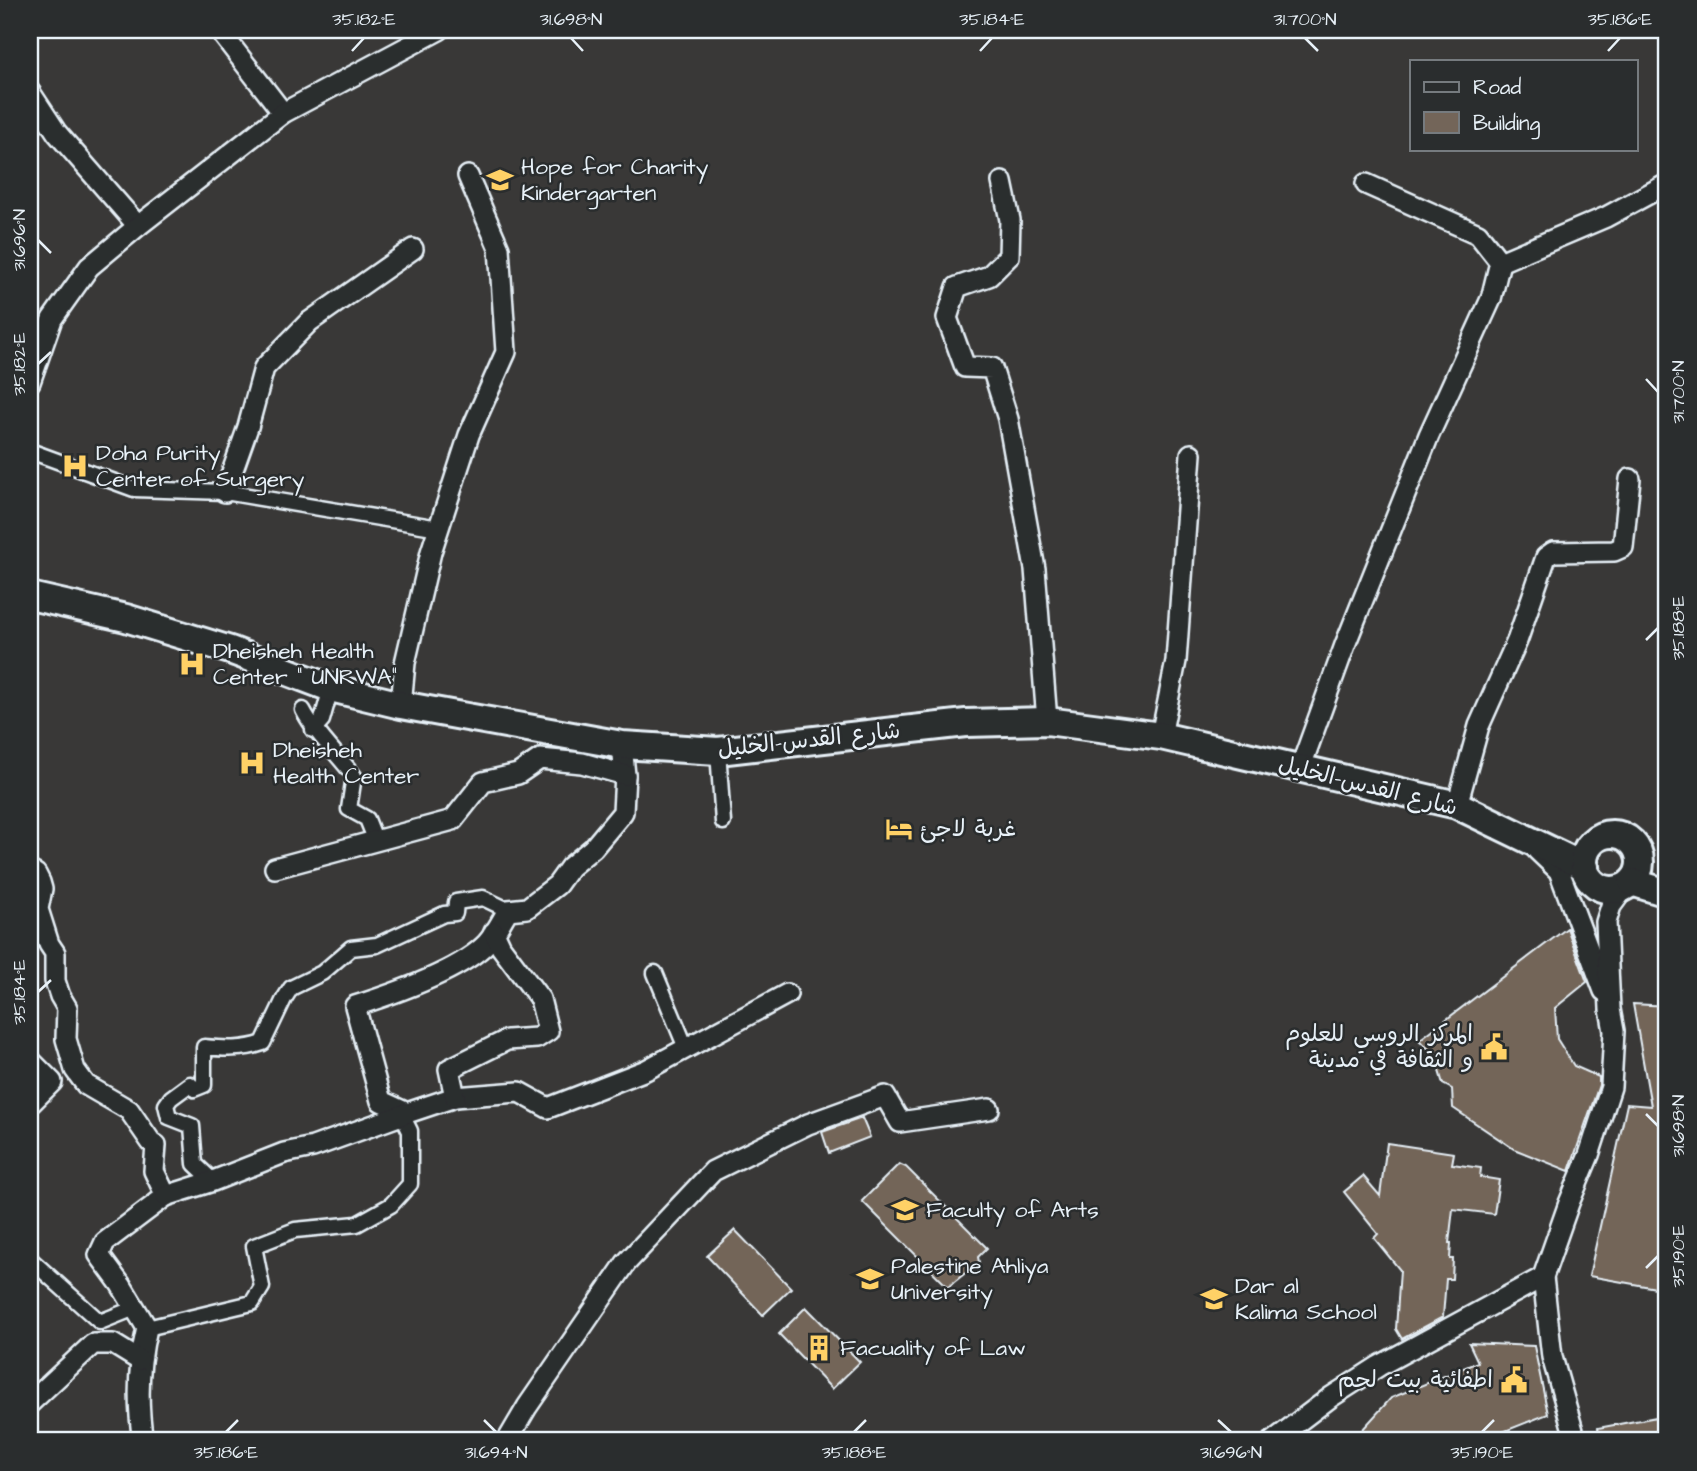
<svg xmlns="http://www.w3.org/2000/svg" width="1697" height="1471" font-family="'Architects Daughter','Playpen Sans Arabic',sans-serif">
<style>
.building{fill:#736559;stroke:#e8f1f8;stroke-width:2}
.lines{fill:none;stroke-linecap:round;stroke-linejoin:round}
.pedestrian-casing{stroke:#e8f1f8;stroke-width:19}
.minor-casing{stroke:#e8f1f8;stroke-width:24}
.secondary-casing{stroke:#e8f1f8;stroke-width:32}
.pedestrian{stroke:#2a2d2e;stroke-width:14}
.minor{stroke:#2a2d2e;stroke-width:19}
.secondary{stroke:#2a2d2e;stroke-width:26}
.ticks{fill:none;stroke:#e8f1f8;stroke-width:2.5}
.labels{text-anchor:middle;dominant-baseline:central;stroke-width:5;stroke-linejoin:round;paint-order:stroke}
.poi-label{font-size:23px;fill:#e8f1f8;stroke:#2a2d2e;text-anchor:start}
.street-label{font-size:23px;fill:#e8f1f8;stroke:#2a2d2e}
.neatline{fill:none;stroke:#e8f1f8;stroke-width:2.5}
.ticks-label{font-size:18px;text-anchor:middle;fill:#e8f1f8}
</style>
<rect width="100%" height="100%" fill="#393837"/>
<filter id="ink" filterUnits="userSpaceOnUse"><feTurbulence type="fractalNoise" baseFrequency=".0143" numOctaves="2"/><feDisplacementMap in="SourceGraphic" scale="14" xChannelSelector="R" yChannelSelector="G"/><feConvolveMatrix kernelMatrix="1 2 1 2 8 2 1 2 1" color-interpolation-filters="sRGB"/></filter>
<g filter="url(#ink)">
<g class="building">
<polygon points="1567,928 1587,982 1555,1008 1557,1039 1574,1066 1599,1077 1599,1085 1569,1171 1514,1149 1453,1108 1452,1089 1443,1084 1434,1054 1419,1040"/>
<polygon points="1633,1004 1667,1006 1667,1290 1589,1276 1627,1104 1651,1106"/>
<polygon points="862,1118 870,1137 829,1153 822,1132"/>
<polygon points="1387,1143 1454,1153 1452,1164 1481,1168 1480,1177 1499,1180 1494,1214 1453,1209 1449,1243 1451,1243 1450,1259 1453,1259 1452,1279 1446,1279 1443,1317 1402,1339 1396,1329 1400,1270 1374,1238 1378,1234 1344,1192 1363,1176 1380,1196"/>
<polygon points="899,1164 906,1167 987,1248 978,1257 979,1262 948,1287 862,1201"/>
<polygon points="735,1230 791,1288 763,1315 707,1256"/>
<polygon points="806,1307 860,1362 832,1389 779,1334"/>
<polygon points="1469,1343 1534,1346 1548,1414 1495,1435 1498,1441 1352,1441 1391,1398 1478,1362"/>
<polygon points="1662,1416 1667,1430 1667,1441 1601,1441 1598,1428"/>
</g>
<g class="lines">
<g class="pedestrian-casing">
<g id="pedestrian">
<polyline points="30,451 134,489 225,492 439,528"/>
<path d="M 303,710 C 316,735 337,753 354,776 L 349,809 L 367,819 L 375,839"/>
<polyline points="313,730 322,720 331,688"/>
<polyline points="718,751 723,822"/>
<polyline points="30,943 44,928"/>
<polyline points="655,973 686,1048"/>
<path d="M 213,1181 L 195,1164 L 192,1126 L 169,1117 L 166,1105 L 171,1098 L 190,1084 L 194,1089 L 204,1085 L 204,1047 C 224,1049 244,1050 263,1043 L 284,999 L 291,988 L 322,973 L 351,948 L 377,945 L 444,914 L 455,913 L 456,902 L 483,898 L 508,910"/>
<polyline points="30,1259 100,1322 135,1308"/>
<polyline points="147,1328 252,1303 262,1287 254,1246 295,1230 357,1224 391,1205 410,1184 410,1131 402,1115"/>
</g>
</g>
<g class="minor-casing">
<g id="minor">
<polyline points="219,30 283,113"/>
<polyline points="30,92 57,133 138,226"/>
<polyline points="1002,182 1010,220 1009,256 989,276 957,287 947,318 965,367 992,368 1008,419 1035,569 1047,721"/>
<polyline points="1500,262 1606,217 1667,184"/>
<polyline points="30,382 52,319 89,267 138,226 283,113 439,30"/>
<polyline points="225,492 248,427 264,368 309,322 413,249"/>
<polyline points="401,705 405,663 431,552 469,435 506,352 499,248 468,176"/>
<polyline points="1161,736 1176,661 1191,454"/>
<path d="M 622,745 L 625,775 L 623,812 L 593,848 L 570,867 L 557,885 L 527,908 L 508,910 C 502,920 495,934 487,943 C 460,971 393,994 355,1006 L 381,1101 L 407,1113 L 455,1097 L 519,1092 L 548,1108 L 646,1070 L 787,994"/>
<polyline points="1300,769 1345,645 1429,435 1491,299 1500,262 1478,234 1366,184"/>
<polyline points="1457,805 1479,726 1517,641 1546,557 1553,552 1614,551 1623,547 1630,479"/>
<polyline points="1537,850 1559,871 1604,991"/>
<polyline points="275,868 453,820 483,782 518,774 540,759 582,763 625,775"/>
<path d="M 30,871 L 36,874 L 40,882 L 42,889 L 38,909 L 49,944 L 55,953 L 55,981 L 60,996 L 67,1008 L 66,1039 L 75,1070 L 86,1085 L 129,1110 L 151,1142 L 156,1145 L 154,1171 L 166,1196 L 105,1242 L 99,1255 L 121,1285 L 147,1328 C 138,1365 137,1404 143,1441"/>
<polyline points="30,1060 52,1082 30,1104"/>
<polyline points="455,1097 449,1069 507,1040 537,1038 548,1031 540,999 501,947 494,932"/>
<polyline points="166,1196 213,1181 284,1153 313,1147 407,1113"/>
<polyline points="30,1403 93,1344 113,1344 139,1360"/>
<polyline points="507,1441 527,1407 626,1263 713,1171 808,1124 885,1096 900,1122 989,1109"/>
<polyline points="1273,1441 1331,1397 1379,1366 1543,1277"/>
<polyline points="1576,1441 1552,1357 1543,1277 1569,1203 1589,1155 1611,1087 1614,1031 1610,1009 1606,922 1611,906 1625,887"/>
</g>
</g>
<g class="secondary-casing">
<g id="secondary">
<polyline points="30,596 126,618 230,650 331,688 401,705 622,745 718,751 966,723 1047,721 1161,736 1457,805 1585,867"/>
<circle cx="1612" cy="862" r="28"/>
<polyline points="1632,882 1667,893"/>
</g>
</g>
<use href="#pedestrian" class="pedestrian"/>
<use href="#minor" class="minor"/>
<use href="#secondary" class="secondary"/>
</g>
</g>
<path class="ticks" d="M 571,38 L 583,51M 1305,38 L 1318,51M 352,51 L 364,38M 980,51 L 992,38M 1608,51 L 1620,38M 38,240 L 51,253M 38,364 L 51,352M 1646,379 L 1658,392M 1646,640 L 1658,628M 38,992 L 51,980M 1646,1114 L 1658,1126M 1646,1268 L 1658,1256M 484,1420 L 496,1432M 1218,1420 L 1231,1432M 226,1432 L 238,1420M 854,1432 L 866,1420M 1482,1432 L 1494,1420"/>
<defs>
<g id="school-bare" transform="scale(2.1)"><path d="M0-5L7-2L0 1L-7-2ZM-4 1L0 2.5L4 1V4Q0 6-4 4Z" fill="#ffd166" stroke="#2a2d2e" stroke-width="2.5" paint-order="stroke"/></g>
<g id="hospital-bare" transform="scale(2.1)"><path d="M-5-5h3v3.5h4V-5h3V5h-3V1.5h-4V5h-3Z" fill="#ffd166" stroke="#2a2d2e" stroke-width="2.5" paint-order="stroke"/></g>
<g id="hotel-bare" transform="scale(2.1)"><path d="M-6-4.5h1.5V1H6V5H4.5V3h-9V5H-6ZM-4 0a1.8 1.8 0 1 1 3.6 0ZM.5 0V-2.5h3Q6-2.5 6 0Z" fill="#ffd166" stroke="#2a2d2e" stroke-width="2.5" paint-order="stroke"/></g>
<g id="civic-bare" transform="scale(2.1)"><path d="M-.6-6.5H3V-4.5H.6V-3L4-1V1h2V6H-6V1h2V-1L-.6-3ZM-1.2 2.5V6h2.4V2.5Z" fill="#ffd166" stroke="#2a2d2e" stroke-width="2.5" paint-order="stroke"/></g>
<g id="university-bare" transform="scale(2.1)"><path d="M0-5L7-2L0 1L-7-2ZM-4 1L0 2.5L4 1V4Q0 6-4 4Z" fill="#ffd166" stroke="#2a2d2e" stroke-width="2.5" paint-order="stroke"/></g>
<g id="building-bare" transform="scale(2.1)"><path d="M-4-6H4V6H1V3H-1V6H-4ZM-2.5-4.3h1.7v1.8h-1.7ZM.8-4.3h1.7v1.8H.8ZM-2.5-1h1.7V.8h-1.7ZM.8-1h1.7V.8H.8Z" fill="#ffd166" stroke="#2a2d2e" stroke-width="2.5" paint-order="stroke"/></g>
</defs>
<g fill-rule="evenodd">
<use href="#school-bare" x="500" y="180"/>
<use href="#hospital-bare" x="75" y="466"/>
<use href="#hospital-bare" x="192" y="664"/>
<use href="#hospital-bare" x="252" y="763"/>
<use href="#hotel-bare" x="899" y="829"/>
<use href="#civic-bare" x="1494" y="1047"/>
<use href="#university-bare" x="905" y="1210"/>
<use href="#university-bare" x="870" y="1279"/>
<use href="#school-bare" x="1214" y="1299"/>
<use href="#building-bare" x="819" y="1348"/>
<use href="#civic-bare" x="1514" y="1380"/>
</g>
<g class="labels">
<g class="poi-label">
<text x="521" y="167">Hope for Charity<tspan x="521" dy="26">Kindergarten</tspan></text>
<text x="96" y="453">Doha Purity<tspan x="96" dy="26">Center of Surgery</tspan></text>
<text x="213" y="651">Dheisheh Health<tspan x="213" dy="26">Center " UNRWA"</tspan></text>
<text x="273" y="750">Dheisheh<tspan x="273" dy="26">Health Center</tspan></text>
<text x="920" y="829">غربة لاجئ</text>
<text x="1473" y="1034" text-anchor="end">المركز الروسي للعلوم<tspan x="1473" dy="26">و الثقافة في مدينة</tspan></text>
<text x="926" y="1210">Faculty of Arts</text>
<text x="891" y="1266">Palestine Ahliya<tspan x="891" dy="26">University</tspan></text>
<text x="1235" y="1286">Dar al<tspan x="1235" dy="26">Kalima School</tspan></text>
<text x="840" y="1348">Facuality of Law</text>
<text x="1493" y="1380" text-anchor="end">اطفائية بيت لحم</text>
</g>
<g class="street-label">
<text transform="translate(809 740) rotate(-6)">شارع القدس-الخليل</text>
<text transform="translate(1368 786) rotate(14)">شارع القدس-الخليل</text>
</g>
</g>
<rect width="1697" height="1471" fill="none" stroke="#2a2d2e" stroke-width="77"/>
<rect x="1410" y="60" width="228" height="91" fill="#2a2d2e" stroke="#767b7f" stroke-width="2"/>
<rect x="1424" y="82" width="35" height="10" fill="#2a2d2e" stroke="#767b7f" stroke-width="2"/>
<text x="1473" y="94" font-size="21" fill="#e8f1f8">Road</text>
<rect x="1424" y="112" width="35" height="21" fill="#736559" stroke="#767b7f" stroke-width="2"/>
<text x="1473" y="130" font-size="21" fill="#e8f1f8">Building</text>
<rect x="38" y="38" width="1620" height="1394" class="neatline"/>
<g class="ticks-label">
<text x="364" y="25">35.182°E</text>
<text x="571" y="25">31.698°N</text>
<text x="992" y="25">35.184°E</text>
<text x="1305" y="25">31.700°N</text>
<text x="1620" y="25">35.186°E</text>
<text transform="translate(19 240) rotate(-90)" y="6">31.696°N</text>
<text transform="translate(19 364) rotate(-90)" y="6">35.182°E</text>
<text transform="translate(1678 392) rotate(-90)" y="6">31.700°N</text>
<text transform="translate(1678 628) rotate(-90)" y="6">35.188°E</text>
<text transform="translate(19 992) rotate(-90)" y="6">35.184°E</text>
<text transform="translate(1678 1126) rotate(-90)" y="6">31.698°N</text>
<text transform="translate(1678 1256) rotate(-90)" y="6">35.190°E</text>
<text x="226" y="1458">35.186°E</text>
<text x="496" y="1458">31.694°N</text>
<text x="854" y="1458">35.188°E</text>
<text x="1231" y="1458">31.696°N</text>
<text x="1482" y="1458">35.190°E</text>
</g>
</svg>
